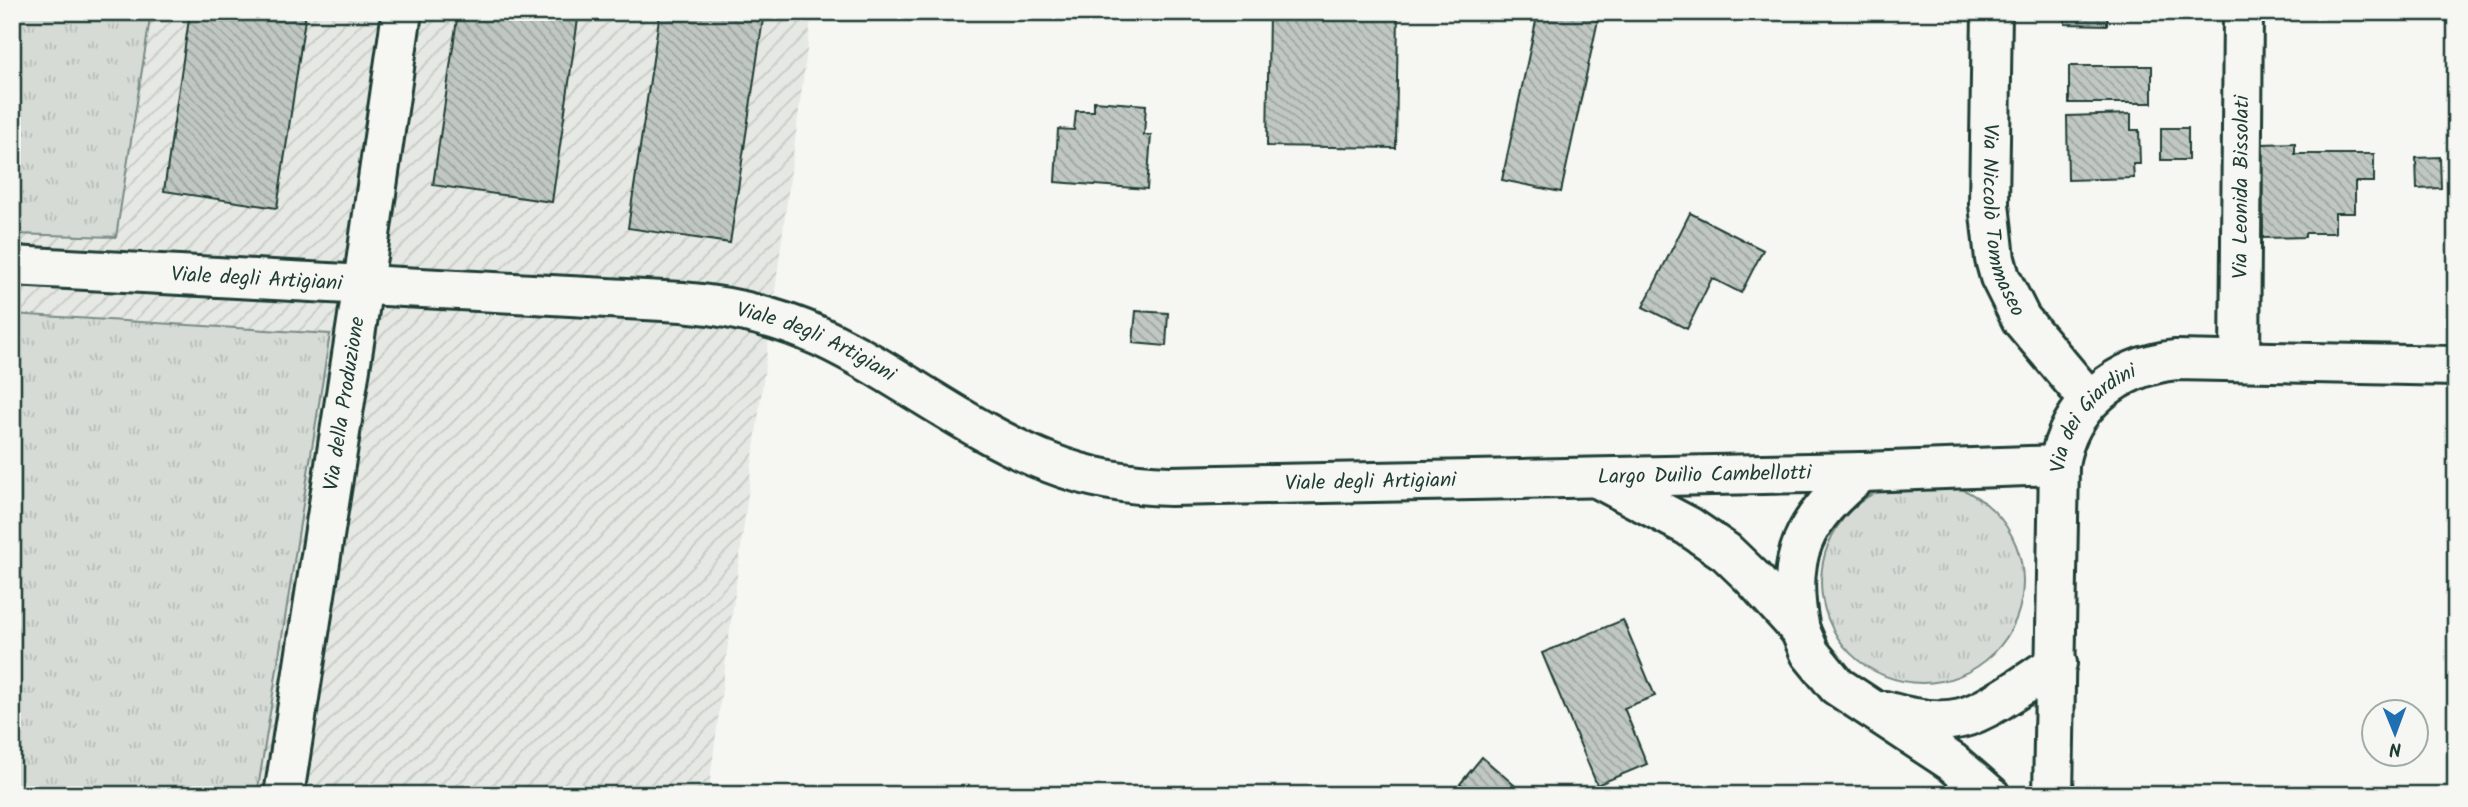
<svg xmlns="http://www.w3.org/2000/svg" width="2468" height="807" font-family="Kalam,sans-serif">
<style>
.industrial{fill:url(#industrial-furrows)}
.grass{fill:url(#grass-tufts);stroke:#7a8c85;stroke-width:2}
.building{fill:url(#building-back-hatch);stroke:#1f3d34;stroke-width:2}
.lines{fill:none;stroke-linecap:round;stroke-linejoin:round}
.minor-casing{stroke:#1f3d34;stroke-width:44}
.minor{stroke:#f6f6f2;stroke-width:38}
.labels{text-anchor:middle;dominant-baseline:central;stroke-width:6;stroke-linejoin:round;paint-order:stroke}
.street-label{font-size:21px;fill:#1f3d34;stroke:#f6f6f2}
</style>
<defs>
<pattern id="industrial-furrows" width="10" height="10" patternUnits="userSpaceOnUse" patternTransform="scale(1.75)"><rect width="10" height="10" fill="#e6e8e4"/><path d="M-1 1l2-2M0 10L10 0M9 11l2-2" fill="none" stroke="#c5c8c4"/></pattern>
<pattern id="grass-tufts" width="24" height="20" patternUnits="userSpaceOnUse" patternTransform="scale(1.75)"><rect width="24" height="20" fill="#d6dbd6"/><path d="M3 7l-1-3M5 7V3M7 7l1-3M15 17l-1-3M17 17v-4M19 17l1-3" fill="none" stroke="#b7bdb8"/></pattern>
<pattern id="building-back-hatch" width="6" height="6" patternUnits="userSpaceOnUse" patternTransform="scale(1.75)"><rect width="6" height="6" fill="#c1c8c3"/><path d="M-1 5l2 2M0 0l6 6M5-1l2 2" fill="none" stroke="#9ca49f"/></pattern>
</defs>
<rect width="100%" height="100%" fill="#f6f6f2"/>
<filter id="ink" filterUnits="userSpaceOnUse"><feTurbulence type="fractalNoise" baseFrequency=".0143" numOctaves="2"/><feDisplacementMap in="SourceGraphic" scale="14" xChannelSelector="R" yChannelSelector="G"/><feConvolveMatrix kernelMatrix="1 2 1 2 8 2 1 2 1" color-interpolation-filters="sRGB"/></filter>
<g filter="url(#ink)">
<polygon class="industrial" points="12,12 812,12 708,795 12,795"/>
<g class="grass">
<polygon points="12,12 151,12 116,237 12,234"/>
<polygon points="12,314 330,334 257,795 12,795"/>
<circle cx="1922" cy="582" r="101"/>
</g>
<g class="building">
<polygon points="190,12 306,12 277,208 164,191"/>
<polygon points="458,12 579,12 552,202 433,185"/>
<polygon points="660,12 764,12 730,243 628,228"/>
<polygon points="1269,12 1398,12 1396,148 1267,146"/>
<polygon points="1538,12 1560,12 1598,20 1561,192 1502,180"/>
<polygon points="2065,12 2135,12 2135,16 2107,15 2107,25 2065,24"/>
<rect x="2069" y="66" width="83" height="37"/>
<polygon points="1094,101 1146,105 1144,135 1151,135 1147,189 1055,182 1058,129 1074,130 1076,111 1094,111"/>
<polygon points="2131,114 2131,130 2139,130 2140,164 2133,164 2134,178 2068,180 2067,116"/>
<rect x="2161" y="128" width="27" height="32"/>
<polygon points="2295,143 2295,154 2374,154 2374,182 2355,182 2355,213 2335,213 2335,233 2305,233 2305,237 2263,238 2262,144"/>
<polygon points="2440,157 2441,188 2417,189 2416,158"/>
<polygon points="1690,213 1763,250 1741,293 1712,278 1687,329 1643,307"/>
<polygon points="1136,311 1168,313 1166,346 1133,343"/>
<polygon points="1623,620 1655,696 1624,708 1647,764 1597,785 1542,653"/>
<polygon points="1482,757 1522,792 1520,795 1472,795 1460,784"/>
</g>
<g class="lines">
<g class="minor-casing">
<g id="minor">
<path id="s1" d="M 1992,12 L 1989,204 L 1995,259 L 2000,277 L 2021,319 L 2089,400"/>
<path id="s2" d="M 12,266 L 682,302 C 730,306 777,317 821,337 C 900,374 969,432 1050,463 C 1088,478 1130,485 1170,486 L 1862,472 L 2059,465"/>
<path id="s3" d="M 2240,360 L 2243,12"/>
<polyline points="1597,478 1688,526 1726,552 1752,577 1800,630 1810,653 1837,686 1952,762 1990,795"/>
<path d="M 1800,630 C 1785,555 1803,520 1862,472"/>
<path d="M 1885,711 C 1909,718 1937,724 1961,718 C 1990,711 2031,679 2057,663"/>
<path id="s4" d="M 284,795 L 363,284 L 402,12"/>
<path id="s5" d="M 2053,795 L 2059,465 C 2068,405 2118,366 2176,360 L 2456,366"/>
</g>
</g>
<use href="#minor" class="minor"/>
</g>
</g>
<g class="labels">
<g class="street-label">
<text stroke="none"><textPath href="#s3" startOffset="173">Via Leonida Bissolati</textPath></text>
<text stroke="none"><textPath href="#s1" startOffset="210">Via Niccolò Tommaseo</textPath></text>
<text stroke="none"><textPath href="#s2" startOffset="245">Viale degli Artigiani</textPath></text>
<text stroke="none"><textPath href="#s2" startOffset="812">Viale degli Artigiani</textPath></text>
<text stroke="none"><textPath href="#s4" startOffset="396">Via della Produzione</textPath></text>
<text stroke="none"><textPath href="#s5" startOffset="390">Via dei Giardini</textPath></text>
<text stroke="none"><textPath href="#s2" startOffset="1734">Largo Duilio Cambellotti</textPath></text>
<text stroke="none"><textPath href="#s2" startOffset="1400">Viale degli Artigiani</textPath></text>
</g>
</g>
<rect width="2468" height="807" fill="none" stroke="#f6f6f2" stroke-width="42"/>
<rect x="21" y="21" width="2426" height="765" fill="none" stroke="#1f3d34" stroke-width="2.5" filter="url(#ink)"/>
<g transform="translate(2395 733) rotate(179)"><circle r="33" fill="#f6f6f2" stroke="#a0aca6" stroke-width="2"/>
<path d="M0-5L12 26L0 18L-12 26Z" fill="#1f6fb2"/>
<text y="-10" font-size="19" font-weight="bold" text-anchor="middle" fill="#1f3d34">N</text>
</g>
</svg>
